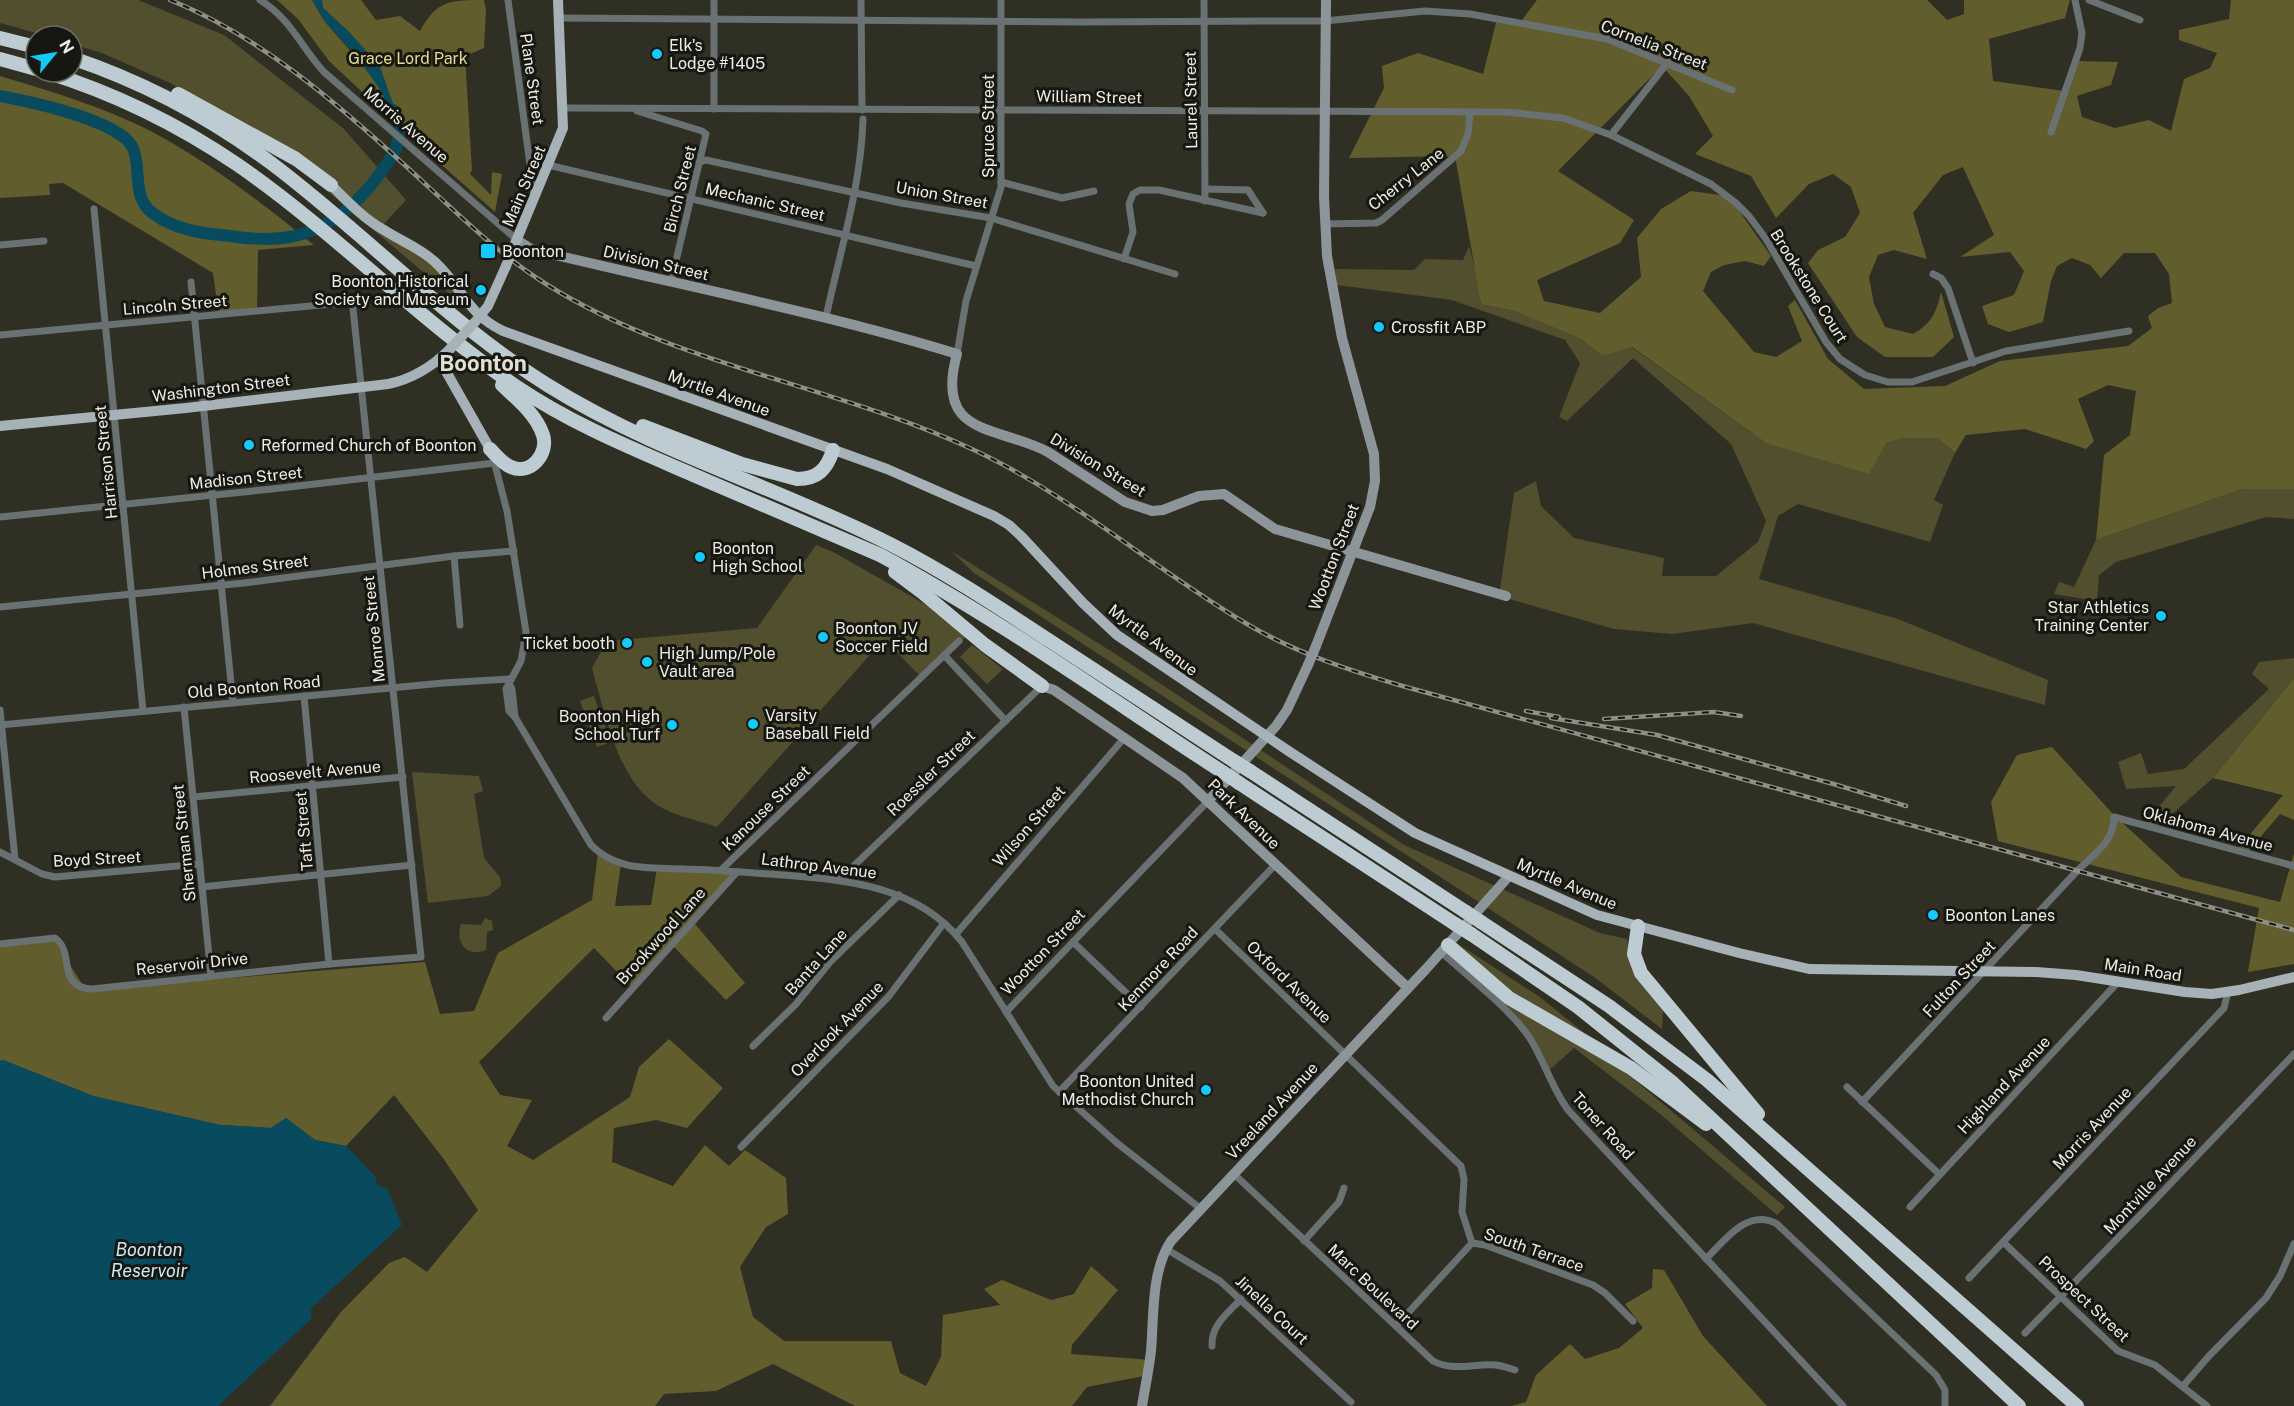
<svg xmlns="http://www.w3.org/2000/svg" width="2294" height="1406" font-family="'Public Sans',sans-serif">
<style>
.green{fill:#524f2f}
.forest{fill:#625d2c;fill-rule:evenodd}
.water{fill:#084b5f}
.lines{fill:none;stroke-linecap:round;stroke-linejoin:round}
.river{stroke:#084b5f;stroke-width:12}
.street{stroke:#6a7173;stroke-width:7}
.secondary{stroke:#8c969a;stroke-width:10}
.primary{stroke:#a6b2b7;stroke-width:10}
.highway{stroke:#bdccd2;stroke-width:14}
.rail-casing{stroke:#908f86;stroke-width:4.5}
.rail{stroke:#171712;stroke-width:2;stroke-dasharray:7;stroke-linecap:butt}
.secondary-bridge{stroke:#8c969a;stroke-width:10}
.primary-bridge{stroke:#a6b2b7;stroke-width:10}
.highway-bridge{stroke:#bdccd2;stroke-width:14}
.poi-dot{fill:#13cafb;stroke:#171712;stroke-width:2}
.labels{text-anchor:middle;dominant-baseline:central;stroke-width:6;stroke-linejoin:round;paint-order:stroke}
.poi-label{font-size:16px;fill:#edece5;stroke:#171712;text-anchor:start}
.street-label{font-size:16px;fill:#edece5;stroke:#171712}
.park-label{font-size:16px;fill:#e3db8d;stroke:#171712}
.water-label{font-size:18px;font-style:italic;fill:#c8eaf7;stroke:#171712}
.district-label{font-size:22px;font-weight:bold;fill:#e2e0d2;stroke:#171712}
</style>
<rect width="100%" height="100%" fill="#302f24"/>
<g class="green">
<polygon points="0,0 138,0 224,35 344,129 406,200 380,228 436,264 467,309 286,156 242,124 170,83 102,53 72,44 72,36 47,36 0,23"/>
<polygon points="1469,246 1478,280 1481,304 1514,311 1581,339 1602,356 1631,347 1766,443 1886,443 1903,438 1937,438 1955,453 1934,500 1943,505 1930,542 1798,504 1778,516 1759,579 1898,619 2048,680 2045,705 1753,623 1672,634 1614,629 1499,596 1514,493 1536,481 1541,506 1574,538 1664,558 1662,576 1716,576 1758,542 1766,521 1731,444 1633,358 1567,421 1559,417 1580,363 1565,340 1452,300 1337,285 1335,269 1414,270 1425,259 1463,260"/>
<polygon points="2242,489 2294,489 2294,519 2266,517 2116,562 2099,575 2097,601 2054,594 2059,582 2074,587 2096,540"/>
<path d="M 816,545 L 835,553 L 944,615 L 968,635 L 923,679 L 884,639 L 717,827 C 700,821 679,817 664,809 C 618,786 605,713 592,668 L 607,641 L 757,628 Z"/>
<polygon points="951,551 1114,653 1404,845 1600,933 1627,939 1630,958 1663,1011 1662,1029 1594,977 974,573"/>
<polygon points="972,645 1003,669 987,684 960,657"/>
<polygon points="2294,658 2294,678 2213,778 2155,829 2143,826 2176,786 2126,789 2118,762 2141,753 2148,774 2184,769 2269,689 2252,674 2259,662"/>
<polygon points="594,696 611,742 597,747 580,701"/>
<polygon points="412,772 479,776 483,791 474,794 484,858 500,877 501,886 488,896 428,903"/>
<path d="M 485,918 L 492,921 L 493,930 L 487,932 L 486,950 C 466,958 455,942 461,924 L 481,925 Z"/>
<polygon points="1452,940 1540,997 1626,1067 1623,1070 1785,1207 1777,1215 1659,1113 1574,1048 1545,1074 1521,1027 1439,955"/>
</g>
<g class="forest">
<path d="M 277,0 L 312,0 C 317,8 321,17 327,24 C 351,54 384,80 392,120 L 329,61 L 298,19 Z"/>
<path d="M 322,0 L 361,0 L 376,20 L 400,16 L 420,31 C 437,0 450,0 484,0 L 486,10 L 484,48 L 465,56 L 472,170 L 470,174 L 491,195 L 492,172 L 502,174 L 495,212 L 402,130 L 380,67 L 350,33 L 323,8 Z"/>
<path d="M 1537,0 L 1927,0 L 1947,20 L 1964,14 L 1964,0 L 2070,0 L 2065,18 L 1989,39 L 1993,81 L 2064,91 L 2076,61 L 2118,62 L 2111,85 L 2077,96 L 2082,117 L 2115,128 L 2149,120 L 2171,131 L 2184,79 L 2210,68 L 2217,53 L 2179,40 L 2179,30 L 2229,19 L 2231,0 L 2294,0 L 2294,489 L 2242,489 L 2096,540 L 2104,455 L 2130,435 L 2136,391 L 2108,385 L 2078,399 L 2094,441 L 2086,449 L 2025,429 L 1966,435 L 1955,453 L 1937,438 L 1903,438 L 1886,443 L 1869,474 L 1766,443 L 1632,347 L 1602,356 L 1581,339 L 1514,311 L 1481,304 L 1455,156 L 1349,158 L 1384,88 L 1382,66 L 1418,53 L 1483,74 L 1497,19 L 1519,24 ZM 1662,66 L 1689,96 L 1713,136 L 1695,154 L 1751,176 L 1776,218 L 1809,184 L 1833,174 L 1851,187 L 1860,213 L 1845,237 L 1818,250 L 1808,263 L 1857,337 L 1885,357 L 1933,357 L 1954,337 L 1941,292 C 1936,313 1932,323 1913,334 L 1885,327 L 1874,304 L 1869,277 L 1878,255 L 1894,250 L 1927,259 L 1913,213 L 1943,175 L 1963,167 L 1994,235 L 1960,257 L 2010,252 L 2024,271 L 2014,295 L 1982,306 L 1988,324 L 2009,332 L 2043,322 L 2051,281 L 2057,266 L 2072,258 L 2090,265 L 2101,278 L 2124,253 L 2155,253 L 2169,274 L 2172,303 L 2158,308 L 2148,316 L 2152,328 L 2128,346 L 2000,361 L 1945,386 L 1864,389 L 1828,359 L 1795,300 L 1788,306 L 1802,341 L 1776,357 L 1754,352 L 1703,291 L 1711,272 L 1724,265 L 1745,261 L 1764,266 L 1771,256 L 1735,205 L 1720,195 L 1691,191 L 1661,209 L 1637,238 L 1641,277 L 1600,313 L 1544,301 L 1537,280 L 1620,243 L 1634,220 L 1558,171 Z"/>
<path d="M 0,76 C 53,92 108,108 158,135 C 214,166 265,205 314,245 L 258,250 L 257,312 L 219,315 L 213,273 L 63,183 L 49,184 L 50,195 L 0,198 Z"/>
<polygon points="2294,678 2294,820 2280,814 2246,854 2236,851 2283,795 2213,778"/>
<polygon points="2052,747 2113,814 2181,877 2280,902 2294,853 2294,964 2248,972 2259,908 1998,841 1991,802 2017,755"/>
<polygon points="598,853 621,864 615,906 651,905 657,868 736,872 695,924 745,983 726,1000 674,947 634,989 594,948 479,1062 500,1095 532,1100 507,1146 533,1160 630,1097 639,1067 669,1039 723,1088 687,1128 656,1120 614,1128 612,1162 673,1186 705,1145 729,1166 745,1150 786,1178 788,1214 766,1227 740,1267 753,1317 784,1341 891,1341 900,1373 926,1386 941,1357 943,1315 1000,1305 984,1289 1002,1280 1051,1300 1074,1294 1091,1266 1118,1290 1072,1345 1071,1354 1152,1360 1149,1375 1087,1387 1072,1406 855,1406 773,1364 716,1391 664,1394 655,1406 270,1406 341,1312 389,1263 405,1257 427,1272 478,1210 443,1158 394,1095 346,1146 315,1140 286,1118 271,1128 220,1125 93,1096 3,1060 0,1061 0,943 52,937 86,990 425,962 440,1014 474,1011 498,953 592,900"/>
<polygon points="1653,1269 1664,1270 1703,1336 1767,1406 1511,1406 1526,1402 1536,1375 1570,1344 1585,1359 1619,1348 1643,1328 1625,1304 1652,1288"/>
</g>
<g class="water">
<polygon points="312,0 322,0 323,8 350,33 380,67 402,130 392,120 382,92 357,57 326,23"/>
<polygon points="3,1060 93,1096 220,1125 271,1128 286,1118 315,1140 346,1146 375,1176 377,1184 381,1187 387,1188 402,1225 311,1308 311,1319 218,1406 0,1406 0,1061"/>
</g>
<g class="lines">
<path class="river" d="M 0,96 C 35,103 97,116 125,138 C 146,155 129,190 149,210 C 168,227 196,233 221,235 C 244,238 267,241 290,237 C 338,228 372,190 396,149 C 400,136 399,123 393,110"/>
<g class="street">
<path d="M 260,0 C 291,19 301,47 324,72 L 517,240"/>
<polyline points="508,0 534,195"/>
<polyline points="861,0 862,110"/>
<polyline points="1204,0 1205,201"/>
<polyline points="2089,0 2140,20"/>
<polyline points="559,18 1080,22 1293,21 1325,21 1425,11 1470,14 1607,39 1732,90"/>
<polyline points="1668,62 1611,135 1711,184 1736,203 1749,216 1766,239 1826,342 1840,359 1865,375 1888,382 1912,382 2006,351 2129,331"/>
<polyline points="563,108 1506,112 1563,118 1611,135"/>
<polyline points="714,109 714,0"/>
<polyline points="637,111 702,131 706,134 671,282"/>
<polyline points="2051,132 2080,48 2082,33 2075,0"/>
<polyline points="700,162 706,160 901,203 991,218 1175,274"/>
<polyline points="548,165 976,266"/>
<polyline points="1001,182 1062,198 1094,191"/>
<polyline points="1205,189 1248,190 1263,213"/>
<polyline points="94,209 143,711"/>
<polyline points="1325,224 1376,223 1382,220 1461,151 1468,134 1470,113"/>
<polyline points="0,245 44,241"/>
<polyline points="1124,259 1133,232 1129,204 1133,194 1140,190 1159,190 1263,213"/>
<polyline points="1933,274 1941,278 1948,288 1973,363"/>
<polyline points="191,282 233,703"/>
<path d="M 826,317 C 840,251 861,187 863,119"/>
<polyline points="0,335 353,302"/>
<polyline points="957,354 966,301 1001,187 1001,0"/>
<path d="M 493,457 L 507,511 L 526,632 L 521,661 L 506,689 L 509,711 L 515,717 L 591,845 C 618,872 650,867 686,869 C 718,870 751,873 783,875 C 848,880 918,886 962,942 L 1053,1086 L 1117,1143 L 1201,1209"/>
<polyline points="0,517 272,489 495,463"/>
<polyline points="454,556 460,625"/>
<polyline points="0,607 244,583 454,556 514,551"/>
<polyline points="944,655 1006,721"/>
<polyline points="510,685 512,689 515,717"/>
<polyline points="304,696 329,964"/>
<polyline points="184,707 211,976"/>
<polyline points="0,710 15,859"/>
<polyline points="0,725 443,683 511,679"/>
<polyline points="193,797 403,777"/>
<polyline points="0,852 42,874 55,877 200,864"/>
<polyline points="721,870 959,641"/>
<polyline points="839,880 1042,686"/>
<polyline points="202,887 412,865"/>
<polyline points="1215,929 1461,1166 1464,1179 1462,1212 1472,1243 1485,1245 1593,1285 1605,1293 1633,1321"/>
<polyline points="956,934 1125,737"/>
<polyline points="1073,942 1141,1007"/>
<path d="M 0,944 L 55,938 C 76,953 55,987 92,989 L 329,964 L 421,957 L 352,299"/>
<path d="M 1441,952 C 1469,977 1511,1009 1531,1040 C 1545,1063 1552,1088 1568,1110 L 1843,1406"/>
<polyline points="1006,1012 1209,800"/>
<polyline points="606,1018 737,872"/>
<polyline points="753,1046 796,1004 830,962 899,895"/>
<polyline points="1847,1087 1939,1174"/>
<polyline points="1059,1092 1275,865"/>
<path d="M 1862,1102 L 2077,871 C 2094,854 2114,842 2114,817 L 2294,866"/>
<polyline points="741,1147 889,996 944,923"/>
<path d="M 1234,1174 L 1433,1361 C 1454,1372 1474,1363 1496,1365 C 1502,1366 1509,1368 1515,1370"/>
<polyline points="1910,1207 2119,981"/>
<polyline points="1304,1241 1339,1202 1344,1188"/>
<polyline points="2003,1242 2118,1351 2155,1365 2207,1406"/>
<polyline points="1166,1249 1220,1281 1351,1402"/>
<path d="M 1706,1259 C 1724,1241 1748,1207 1777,1224 L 1936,1375 L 1945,1390 L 1945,1406"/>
<polyline points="1969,1278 2224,1008 2228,992"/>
<polyline points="1396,1326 1472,1243"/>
<polyline points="2025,1333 2152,1203 2294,1054"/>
<path d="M 1212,1346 C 1211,1325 1227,1314 1241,1299"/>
<polyline points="2183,1386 2209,1356 2266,1298 2280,1276 2294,1244"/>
</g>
<g class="secondary">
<path d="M 517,240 L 531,249 C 673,284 817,311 957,354 C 934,437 996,425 1048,452 L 1125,502 L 1152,511 L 1163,510 L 1199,496 L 1224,494 L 1275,529 L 1506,596"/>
<polyline points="1316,646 1370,507 1375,481 1374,454 1342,338 1327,256 1324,196 1326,0"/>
<polyline points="1042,686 1054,690 1183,778 1408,988"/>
<polyline points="1209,800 1276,726 1287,710 1308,665"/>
<path d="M 1142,1406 C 1145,1388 1149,1369 1151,1351 C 1154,1316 1151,1271 1171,1241 L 1426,969 L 1509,876"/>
</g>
<g class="primary">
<path d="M 331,185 C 347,201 364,219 384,230 C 401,241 420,248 435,262 C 463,288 466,313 503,331 L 887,469 L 994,516 L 1009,525 L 1022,537 L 1083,603 L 1117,635 L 1290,752 L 1415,833 L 1597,915 L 1739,953 L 1809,969 L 2036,972 L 2076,975 L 2185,992 L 2212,994 L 2239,990 L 2294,977"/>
<polyline points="514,246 563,128 558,0"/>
<polyline points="476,321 488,306 506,266"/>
<polyline points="439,359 490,449"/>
<path d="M 0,426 L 186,408 L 388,384 C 413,379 432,367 450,349"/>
</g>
<g class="highway">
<polyline points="0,38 36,47"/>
<path d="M 72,58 C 143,82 211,118 271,163 C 367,235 448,323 549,386 C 657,453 780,488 892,545 C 947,573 998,607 1050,641 C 1111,681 1173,721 1234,761"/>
<polyline points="0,59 36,69"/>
<path d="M 46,72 C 114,93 179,125 238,165 C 336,233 419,320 517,387 C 572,424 631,448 691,474 C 754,501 817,528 880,555 C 999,619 1110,699 1224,773"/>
<polyline points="178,94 296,159 331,185"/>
<path d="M 643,426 L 742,464 L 797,479 C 818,479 827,469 833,450"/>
<path d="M 490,449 C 496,455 503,464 511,467 C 531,476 549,453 543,435 C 536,414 517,399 502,385"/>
<polyline points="895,572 923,593 985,645 1042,686"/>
<polyline points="1250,771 1466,912"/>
<polyline points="1239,783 1455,924"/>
<polyline points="1481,922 1609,1006 1707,1080 2077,1406"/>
<polyline points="1638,926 1634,954 1641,973 1758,1114"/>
<polyline points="1471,934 1578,1007 1673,1083 2019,1406"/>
<polyline points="1448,945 1509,998 1631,1068 1706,1124"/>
</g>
<g class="rail-casing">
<g id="rail">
<path d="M 170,0 C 260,36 338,104 409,169 C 454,210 495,252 546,284 C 674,365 838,386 974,450 C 1072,496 1154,569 1247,624 C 1296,653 1351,671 1406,687 L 2294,930"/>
<polyline points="1526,711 1559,717"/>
<polyline points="1551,718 1657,735 1837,785 1906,806"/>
<polyline points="1604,719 1714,712 1741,716"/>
</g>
</g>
<use href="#rail" class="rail"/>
<polyline class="secondary-bridge" points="1308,665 1316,646"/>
<g class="primary-bridge">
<polyline points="506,266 514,246"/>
<polyline points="450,349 475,322"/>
</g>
<g class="highway-bridge">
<polyline points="1234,761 1250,771"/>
<polyline points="1224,773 1239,783"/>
<polyline points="1466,912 1481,922"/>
<polyline points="1455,924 1471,934"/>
</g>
</g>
<g class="poi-dot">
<circle cx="657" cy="54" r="6"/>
<rect x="480" y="243" width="16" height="16" rx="3"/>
<circle cx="481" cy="290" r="6"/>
<circle cx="1379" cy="327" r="6"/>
<circle cx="249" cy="445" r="6"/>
<circle cx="700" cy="557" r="6"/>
<circle cx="2161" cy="616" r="6"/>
<circle cx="823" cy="637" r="6"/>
<circle cx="627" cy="643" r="6"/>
<circle cx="647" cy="662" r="6"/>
<circle cx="753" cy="724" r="6"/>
<circle cx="672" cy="725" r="6"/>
<circle cx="1933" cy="915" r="6"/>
<circle cx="1206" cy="1090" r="6"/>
</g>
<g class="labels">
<g class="poi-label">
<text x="669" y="45">Elk's<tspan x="669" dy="18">Lodge #1405</tspan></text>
<text x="502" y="251">Boonton</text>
<text x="469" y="281" text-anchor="end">Boonton Historical<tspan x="469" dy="18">Society and Museum</tspan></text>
<text x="1391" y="327">Crossfit ABP</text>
<text x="261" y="445">Reformed Church of Boonton</text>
<text x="712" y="548">Boonton<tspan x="712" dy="18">High School</tspan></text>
<text x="2149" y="607" text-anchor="end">Star Athletics<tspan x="2149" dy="18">Training Center</tspan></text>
<text x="835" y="628">Boonton JV<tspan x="835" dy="18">Soccer Field</tspan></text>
<text x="615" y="643" text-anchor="end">Ticket booth</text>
<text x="659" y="653">High Jump/Pole<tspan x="659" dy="18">Vault area</tspan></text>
<text x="765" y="715">Varsity<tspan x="765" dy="18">Baseball Field</tspan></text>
<text x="660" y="716" text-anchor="end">Boonton High<tspan x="660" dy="18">School Turf</tspan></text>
<text x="1945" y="915">Boonton Lanes</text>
<text x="1194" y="1081" text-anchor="end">Boonton United<tspan x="1194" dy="18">Methodist Church</tspan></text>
</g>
<g class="street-label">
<text transform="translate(1654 45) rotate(21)">Cornelia Street</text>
<text transform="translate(532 79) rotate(82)">Plane Street</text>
<text transform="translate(1089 97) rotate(1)">William Street</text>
<text transform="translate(1191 100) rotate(-91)">Laurel Street</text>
<text transform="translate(406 125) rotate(41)">Morris Avenue</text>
<text transform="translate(988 126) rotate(-90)">Spruce Street</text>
<text transform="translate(1406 179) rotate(-38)">Cherry Lane</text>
<text transform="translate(524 186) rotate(-67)">Main Street</text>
<text transform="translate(680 189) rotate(-76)">Birch Street</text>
<text transform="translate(942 195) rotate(10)">Union Street</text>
<text transform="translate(765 202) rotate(13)">Mechanic Street</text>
<text transform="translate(656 263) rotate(13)">Division Street</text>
<text transform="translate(1809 286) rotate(58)">Brookstone Court</text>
<text transform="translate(175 305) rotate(-5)">Lincoln Street</text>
<text transform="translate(221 388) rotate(-7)">Washington Street</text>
<text transform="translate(719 393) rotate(20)">Myrtle Avenue</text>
<text transform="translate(106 462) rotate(-96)">Harrison Street</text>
<text transform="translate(1098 465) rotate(31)">Division Street</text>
<text transform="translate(246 478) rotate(-6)">Madison Street</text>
<text transform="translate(1334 557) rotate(-69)">Wootton Street</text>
<text transform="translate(255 567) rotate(-7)">Holmes Street</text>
<text transform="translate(374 629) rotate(-96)">Monroe Street</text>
<text transform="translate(1153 640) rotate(37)">Myrtle Avenue</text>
<text transform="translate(254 687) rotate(-5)">Old Boonton Road</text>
<text transform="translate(315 772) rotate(-5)">Roosevelt Avenue</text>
<text transform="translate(931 773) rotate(-44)">Roessler Street</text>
<text transform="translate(766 808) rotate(-44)">Kanouse Street</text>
<text transform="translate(1244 814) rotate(44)">Park Avenue</text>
<text transform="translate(1029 826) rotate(-49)">Wilson Street</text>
<text transform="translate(2208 829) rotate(15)">Oklahoma Avenue</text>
<text transform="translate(304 831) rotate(-95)">Taft Street</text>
<text transform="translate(184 843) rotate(-96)">Sherman Street</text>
<text transform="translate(97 859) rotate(-3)">Boyd Street</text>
<text transform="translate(819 866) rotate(7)">Lathrop Avenue</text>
<text transform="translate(1567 884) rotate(23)">Myrtle Avenue</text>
<text transform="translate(661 936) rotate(-48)">Brookwood Lane</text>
<text transform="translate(1043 952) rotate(-46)">Wootton Street</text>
<text transform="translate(816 962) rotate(-48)">Banta Lane</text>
<text transform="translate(192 964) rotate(-6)">Reservoir Drive</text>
<text transform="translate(1158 969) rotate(-47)">Kenmore Road</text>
<text transform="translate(2143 970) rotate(9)">Main Road</text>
<text transform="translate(1959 979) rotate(-47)">Fulton Street</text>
<text transform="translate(1289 982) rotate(44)">Oxford Avenue</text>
<text transform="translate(837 1029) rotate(-46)">Overlook Avenue</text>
<text transform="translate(2004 1085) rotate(-47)">Highland Avenue</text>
<text transform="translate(1272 1111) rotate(-47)">Vreeland Avenue</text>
<text transform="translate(1603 1126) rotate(48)">Toner Road</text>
<text transform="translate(2092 1128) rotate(-47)">Morris Avenue</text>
<text transform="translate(2150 1185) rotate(-47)">Montville Avenue</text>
<text transform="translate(1534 1250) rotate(19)">South Terrace</text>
<text transform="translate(1373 1287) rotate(43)">Marc Boulevard</text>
<text transform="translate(2084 1299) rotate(43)">Prospect Street</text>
<text transform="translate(1272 1310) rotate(43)">Jinella Court</text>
</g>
<g class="park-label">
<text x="408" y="58">Grace Lord Park</text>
</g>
<g class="water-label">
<text x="149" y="1249">Boonton<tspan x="149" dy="21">Reservoir</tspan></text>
</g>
<g class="district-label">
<text x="483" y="363">Boonton</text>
</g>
</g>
<g transform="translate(54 54) rotate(60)"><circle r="28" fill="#171712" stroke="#6d6c66" stroke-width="1.5"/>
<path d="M0-4.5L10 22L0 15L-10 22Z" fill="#13cafb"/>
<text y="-9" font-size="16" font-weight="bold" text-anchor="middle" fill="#edece5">N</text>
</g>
</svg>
